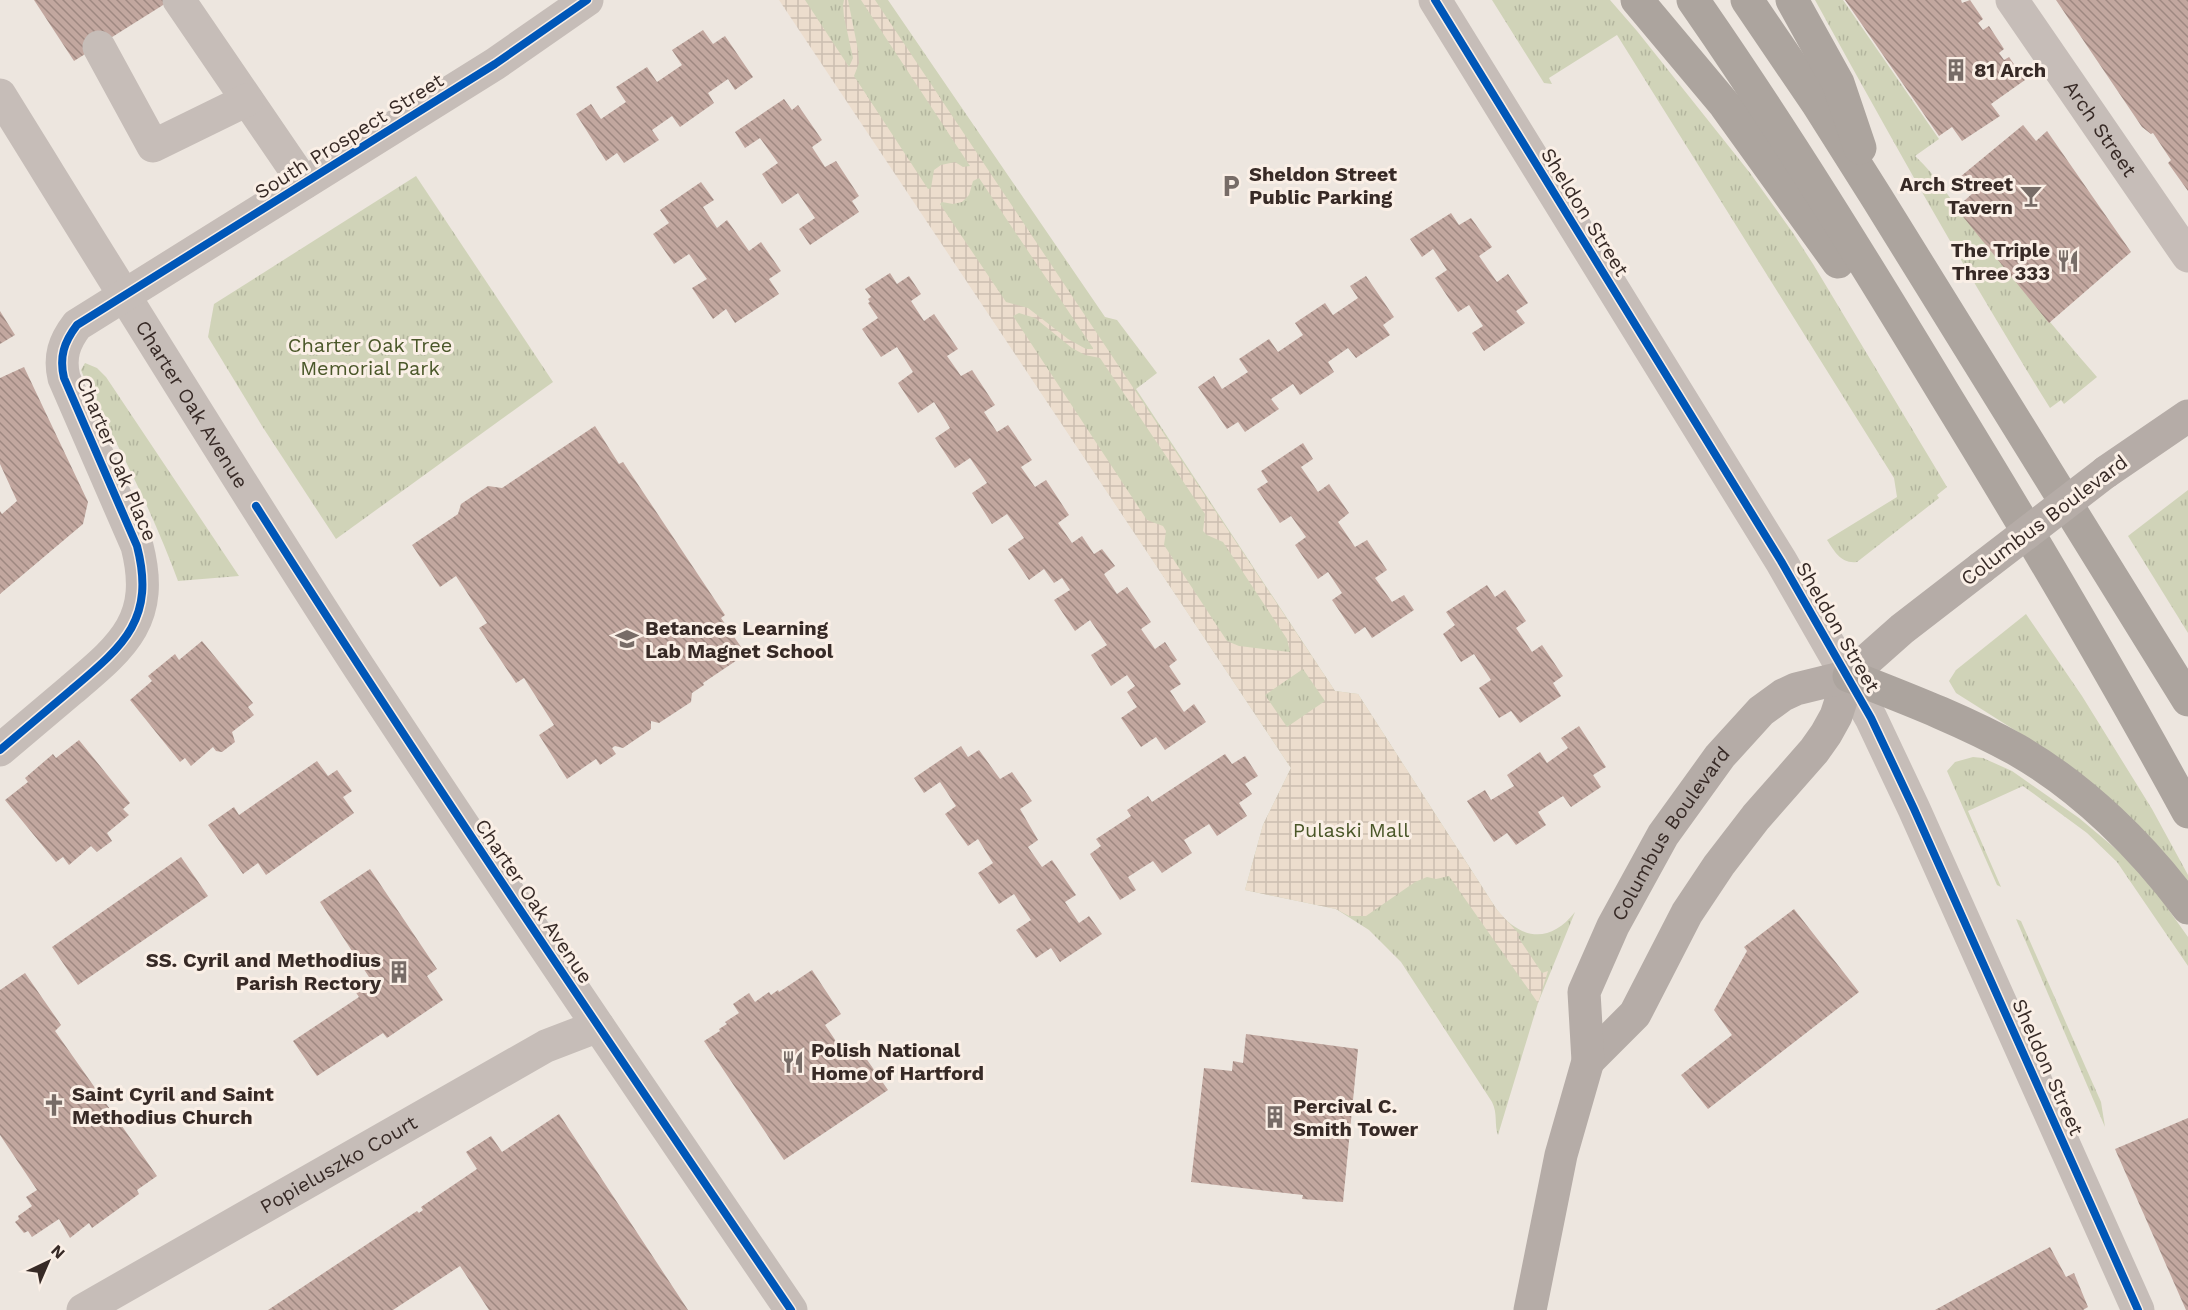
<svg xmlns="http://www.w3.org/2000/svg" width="2188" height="1310" font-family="'Work Sans',sans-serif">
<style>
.grass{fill:url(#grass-tufts)}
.plaza{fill:url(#plaza-grid);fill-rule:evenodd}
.building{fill:url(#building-back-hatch)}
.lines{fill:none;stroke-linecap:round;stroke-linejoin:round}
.minor{stroke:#c6bdb8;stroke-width:33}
.major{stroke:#b5aca7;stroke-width:33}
.highway{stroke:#aca49e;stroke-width:33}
.major-bridge{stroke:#b5aca7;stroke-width:33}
.cycleway-casing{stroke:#faefe6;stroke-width:11}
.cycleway{stroke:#0057b8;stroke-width:8}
.labels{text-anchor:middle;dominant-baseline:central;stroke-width:6;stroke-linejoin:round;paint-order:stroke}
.poi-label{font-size:20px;font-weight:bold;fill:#372a26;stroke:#faefe6;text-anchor:start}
.street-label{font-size:20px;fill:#372a26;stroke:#faefe6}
.park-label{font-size:20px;fill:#4a5729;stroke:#faefe6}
</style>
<defs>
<pattern id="grass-tufts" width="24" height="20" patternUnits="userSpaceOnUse" patternTransform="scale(1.5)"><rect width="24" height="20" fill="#d0d3b8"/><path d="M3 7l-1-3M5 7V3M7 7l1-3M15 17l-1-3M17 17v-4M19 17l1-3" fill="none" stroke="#b3b59e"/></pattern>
<pattern id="plaza-grid" width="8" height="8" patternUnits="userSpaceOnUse" patternTransform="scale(1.5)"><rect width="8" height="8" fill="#ecddcd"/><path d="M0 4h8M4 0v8" fill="none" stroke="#cbbeb0"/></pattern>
<pattern id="building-back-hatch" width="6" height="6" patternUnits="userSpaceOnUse" patternTransform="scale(1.5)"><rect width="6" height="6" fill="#c2a79f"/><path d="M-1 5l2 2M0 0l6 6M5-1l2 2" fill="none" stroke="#9e8881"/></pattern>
</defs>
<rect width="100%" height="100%" fill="#ede6df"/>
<g class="grass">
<path d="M 780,0 L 888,0 L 1105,317 L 1117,320 L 1157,373 L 1136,389 L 1335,691 L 1358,694 L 1497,910 C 1521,940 1550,944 1575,912 L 1538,1003 L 1498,1135 C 1494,1125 1498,1114 1492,1102 L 1401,962 L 1369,930 L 1336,909 L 1245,890 L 1263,825 L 1291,768 Z"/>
<path d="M 1492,0 L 1610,0 L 1637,31 L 1750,173 L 1793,233 L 1813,264 L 1947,487 L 1937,495 L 1939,498 L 1857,562 C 1841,564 1835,552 1827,540 L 1897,497 L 1894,478 L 1617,35 L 1549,78 L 1552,84 L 1544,83 Z"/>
<path d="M 1815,0 L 1843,0 L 1939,139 L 1915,156 C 1937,176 1951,201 1970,224 C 2012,276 2053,327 2097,377 L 2064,404 L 2061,400 L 2050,408 C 1967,275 1891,138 1815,0 Z"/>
<polygon points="416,176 553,382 336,539 262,426 208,337 214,304"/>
<path d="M 85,363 L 97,368 L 106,377 L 239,576 L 178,581 C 159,529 131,470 105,421 C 96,404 88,388 81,370 Z"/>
<polygon points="2188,490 2188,633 2128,536"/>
<polygon points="2026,614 2082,696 2152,809 2188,875 2188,889 2059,758 1956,693 1949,681 1956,670"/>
<polygon points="1973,757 1983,758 2012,771 2079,818 2122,854 2151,885 2188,937 2188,966 2117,862 2087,833 2023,786 1968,811 2001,887 1997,885 1947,771 1955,762"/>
<polygon points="2016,919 2021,921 2101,1102 2105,1127"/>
</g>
<path class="plaza" d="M 779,0 L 805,0 L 849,67 L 853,58 L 844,17 L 843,5 L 844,0 L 848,0 L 858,50 L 859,63 L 854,76 L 928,189 L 931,188 L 934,170 L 941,165 L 955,162 L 963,167 L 970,166 L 861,0 L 875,0 L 1335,691 L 1358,694 L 1497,910 L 1520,935 L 1518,937 L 1542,973 L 1548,971 L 1538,1003 L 1449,876 L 1436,879 L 1427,877 L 1415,882 L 1366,916 L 1349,916 L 1336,909 L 1245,890 L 1263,825 L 1291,768 ZM 979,178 L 1093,348 L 1093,349 L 1086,349 L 1068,339 L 1028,308 L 1006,302 L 940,204 L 942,202 L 953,204 L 962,202 L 969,195 L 973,181 ZM 1019,313 L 1035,318 L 1072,348 L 1085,355 L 1100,358 L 1205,514 L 1203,531 L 1207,535 L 1223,542 L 1287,639 L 1290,652 L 1239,646 L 1227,641 L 1164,545 L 1166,531 L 1163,526 L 1147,520 L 1013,316 ZM 1303,669 L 1325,701 L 1287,727 L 1265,695 Z"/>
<g class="building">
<polygon points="34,0 171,0 74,61"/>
<polygon points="1845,0 1961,0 1962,3 1970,0 1983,19 1978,23 1983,30 1989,26 2004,49 1999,53 2004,60 2009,57 2025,80 1991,104 2000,116 1962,141 1952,127 1939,136"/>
<polygon points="2056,0 2188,0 2188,191 2168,163 2171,160 2153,133 2151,134 2142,127"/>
<polygon points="703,30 713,44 725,36 753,77 735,90 728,79 708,93 714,103 680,127 672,116 652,130 659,140 624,163 617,153 606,161 576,114 591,104 601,119 626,102 616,87 647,67 657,82 682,65 672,50"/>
<polygon points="784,99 792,110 798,105 822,140 812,147 825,167 836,161 859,196 852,201 859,212 810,245 799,229 815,218 798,193 782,204 762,174 778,163 760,138 745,148 735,132"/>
<polygon points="2023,125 2036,141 2047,131 2131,252 2049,323 1956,208 1973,193 1960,177"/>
<polygon points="701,182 714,200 703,207 717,228 727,220 749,251 761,242 781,271 769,279 779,294 735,323 726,309 713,319 692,288 707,279 689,254 674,264 653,234 669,223 660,210"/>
<polygon points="1451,213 1459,225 1471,218 1492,247 1479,256 1497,282 1508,274 1528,303 1516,311 1525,323 1484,351 1472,333 1483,326 1469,305 1458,312 1435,278 1447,270 1433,249 1422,257 1410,239"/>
<polygon points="890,273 897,284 909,276 921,294 911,301 924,321 934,314 958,349 947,356 961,376 972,370 995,405 984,412 997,432 1008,425 1032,460 1021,467 1035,487 1046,480 1069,515 1058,523 1072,543 1082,536 1094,554 1102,549 1115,566 1104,574 1117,594 1127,587 1151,622 1141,629 1155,649 1165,642 1177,660 1169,666 1181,684 1170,691 1184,712 1194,704 1206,722 1165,750 1156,737 1141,747 1121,718 1137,707 1127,692 1135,686 1127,675 1111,686 1091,655 1107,645 1090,620 1075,631 1054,600 1070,590 1062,578 1054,583 1044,569 1029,580 1008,549 1024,538 1007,514 992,524 972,493 987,483 970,458 955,468 935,438 950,428 934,402 918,413 898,383 913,372 897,347 881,357 862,329 878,318 868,303 870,302 868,299 871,297 865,289"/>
<polygon points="1366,276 1394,317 1383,325 1390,335 1356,358 1348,348 1328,362 1334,372 1300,395 1293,384 1271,399 1279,409 1245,432 1238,422 1227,429 1198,387 1214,376 1222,389 1248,372 1239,359 1269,339 1278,352 1303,335 1295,323 1325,303 1333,315 1358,298 1350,286"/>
<polygon points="0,311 15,335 0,344"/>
<polygon points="24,367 88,502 83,524 0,594 0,511 2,514 17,501 0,464 0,378"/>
<polygon points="595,426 619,464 623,462 725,615 721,618 746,654 703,683 704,685 692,693 691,702 659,723 651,721 651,729 623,748 615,746 612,748 616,754 600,765 596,759 567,779 539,735 554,725 524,678 516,683 479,628 487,623 456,576 440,587 412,545 458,514 461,504 488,486 502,488"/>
<polygon points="1303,443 1313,459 1301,467 1318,492 1329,484 1349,513 1338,522 1355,547 1367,540 1387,570 1375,578 1392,602 1404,595 1414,610 1372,638 1365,627 1355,634 1332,600 1342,593 1328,572 1318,579 1295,545 1306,537 1291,516 1280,523 1257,489 1268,482 1261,471"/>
<polygon points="1487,585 1495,597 1505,590 1526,621 1516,628 1532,652 1542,645 1563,676 1553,683 1561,696 1520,723 1511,711 1499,718 1479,688 1491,680 1474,654 1461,662 1443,634 1455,625 1446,612"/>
<polygon points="202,641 253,703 248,707 254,715 232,732 235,742 222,752 216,751 213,747 191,766 185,758 180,762 130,700 152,681 148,676 175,654 179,660"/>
<polygon points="1579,726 1606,767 1593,775 1601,787 1571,807 1563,796 1538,812 1546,825 1516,845 1507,833 1494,842 1467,801 1485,790 1491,800 1514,786 1507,775 1540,752 1547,763 1568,748 1561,738"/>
<polygon points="79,740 130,803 123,809 129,815 107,833 112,841 97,852 91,846 69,865 63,857 56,862 5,800 28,782 25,778 53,754 56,758"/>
<polygon points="961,746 968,757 979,750 1000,779 1012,772 1032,801 1020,809 1038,840 1028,847 1042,867 1052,860 1076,895 1065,902 1079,923 1089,916 1102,934 1060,962 1051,948 1036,958 1016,930 1031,920 1014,894 999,904 978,873 993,863 978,839 968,846 945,814 956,806 940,782 924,793 914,778"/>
<polygon points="1225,754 1232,764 1245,756 1258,776 1245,784 1252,794 1239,803 1247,816 1217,836 1209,824 1184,840 1192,853 1162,873 1153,861 1128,877 1136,890 1120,900 1090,854 1101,846 1096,839 1131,816 1127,810 1148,796 1152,802"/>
<polygon points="317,761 328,776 337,770 352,791 343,797 354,813 266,875 258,863 243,874 208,825 234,807 239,815"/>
<polygon points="181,857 208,896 78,985 52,947"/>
<polygon points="370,869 437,969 427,976 443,1000 387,1038 383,1033 317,1076 293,1041 359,997 353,988 369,977 320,902"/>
<polygon points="1794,909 1859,992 1708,1109 1681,1075 1732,1035 1714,1010 1747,951 1744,947"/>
<polygon points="812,970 841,1014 825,1025 848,1059 861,1051 888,1090 784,1160 704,1041 720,1031 719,1029 727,1024 725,1022 739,1013 733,1004 749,993 755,1002 769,992 771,995 778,990 779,992"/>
<polygon points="25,973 61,1025 55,1031 157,1176 137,1190 139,1194 92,1228 89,1223 70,1238 59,1219 32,1237 28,1231 24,1233 15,1222 19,1219 18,1216 32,1206 26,1197 37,1190 0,1135 0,990"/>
<polygon points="1246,1034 1358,1049 1343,1202 1302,1199 1303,1195 1191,1182 1204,1068 1232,1071 1233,1061 1243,1063"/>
<polygon points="559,1114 688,1310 489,1310 460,1266 393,1310 268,1310 417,1211 419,1213 423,1210 421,1207 477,1169 466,1152 491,1136 502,1152"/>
<polygon points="2188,1118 2188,1310 2186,1310 2115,1149"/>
<polygon points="2050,1247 2066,1277 2074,1273 2088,1307 2083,1310 1935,1310"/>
</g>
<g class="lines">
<g class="minor">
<polyline points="179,0 304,183"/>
<polyline points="1435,0 1781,561 1871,718 1914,809 2138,1310"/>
<path id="s1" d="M 2012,0 L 2188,256"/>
<polyline points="99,47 153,146 247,100"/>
<path id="s2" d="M 0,95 C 119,287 237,479 360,669 C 501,884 646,1097 791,1310"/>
<path d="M 0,750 C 24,730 47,710 71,690 C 123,646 156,620 137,546 L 64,378 C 59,357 64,342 77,325 L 495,64 L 587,0"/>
<path id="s3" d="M 83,1310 L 546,1046 L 598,1026"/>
</g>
<g class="major">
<polyline points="2106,472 2188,416"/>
<polyline points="1588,1061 1635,1014 1687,913 1719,865 1756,817 1814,751 1826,734 1836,716 1849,676"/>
<path id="s4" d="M 1530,1310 L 1561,1155 L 1588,1061 L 1584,992 L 1613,926 L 1663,835 L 1720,756 L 1761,711 L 1783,695 L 1796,689 L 1849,676 L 1902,629 L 1981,568"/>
</g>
<g class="highway">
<polyline points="1637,0 1725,105 1838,262"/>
<path d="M 1693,0 C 1782,128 1864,261 1945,395 C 2029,532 2111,670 2188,812"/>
<polyline points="1747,0 1817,103 1877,198 2188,700"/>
<polyline points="1792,0 1838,83 1860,148"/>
<path d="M 1849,676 C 1905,698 1963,720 2017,750 C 2083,788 2143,847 2188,908"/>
</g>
<polyline class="major-bridge" points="1981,568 2106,472"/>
<g class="cycleway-casing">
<g id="cycleway">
<polyline points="1435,0 1781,561 1871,718 1914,809 2138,1310"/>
<path d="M 256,506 C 429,778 610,1044 791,1310"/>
<path d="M 0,750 C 24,730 47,710 71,690 C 123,646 156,620 137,546 L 64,378 C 59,357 64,342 77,325 L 495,64 L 587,0"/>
</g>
</g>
<use href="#cycleway" class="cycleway"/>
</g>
<defs>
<g id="building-bare" transform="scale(1.8)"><path d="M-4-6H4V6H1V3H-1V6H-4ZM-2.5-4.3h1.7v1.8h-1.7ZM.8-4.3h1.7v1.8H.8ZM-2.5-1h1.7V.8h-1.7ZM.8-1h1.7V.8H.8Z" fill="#776c67" stroke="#faefe6" stroke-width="2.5" paint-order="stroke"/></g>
<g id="parking-bare" transform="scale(1.8)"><path d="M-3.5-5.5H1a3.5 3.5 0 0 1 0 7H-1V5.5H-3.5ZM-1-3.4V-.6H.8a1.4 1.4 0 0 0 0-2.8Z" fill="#776c67" stroke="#faefe6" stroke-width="2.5" paint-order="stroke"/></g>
<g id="bar-bare" transform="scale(1.8)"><path d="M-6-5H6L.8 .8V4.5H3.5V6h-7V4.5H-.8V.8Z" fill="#776c67" stroke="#faefe6" stroke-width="2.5" paint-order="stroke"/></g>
<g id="restaurant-bare" transform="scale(1.8)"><path d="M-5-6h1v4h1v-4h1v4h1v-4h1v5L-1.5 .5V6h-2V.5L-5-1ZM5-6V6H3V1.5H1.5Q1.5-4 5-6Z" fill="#776c67" stroke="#faefe6" stroke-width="2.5" paint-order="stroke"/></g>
<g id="school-bare" transform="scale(1.8)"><path d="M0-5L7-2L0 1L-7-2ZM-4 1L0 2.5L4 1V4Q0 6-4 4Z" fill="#776c67" stroke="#faefe6" stroke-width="2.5" paint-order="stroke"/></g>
<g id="church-bare" transform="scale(1.8)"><path d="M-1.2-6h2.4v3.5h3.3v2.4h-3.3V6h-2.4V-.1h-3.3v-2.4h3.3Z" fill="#776c67" stroke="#faefe6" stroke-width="2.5" paint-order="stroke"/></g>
</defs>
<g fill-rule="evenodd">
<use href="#building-bare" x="1956" y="70"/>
<use href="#parking-bare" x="1231" y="186"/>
<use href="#bar-bare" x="2031" y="196"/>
<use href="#restaurant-bare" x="2068" y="261"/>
<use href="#school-bare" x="627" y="639"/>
<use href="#building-bare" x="399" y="972"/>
<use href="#restaurant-bare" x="793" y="1062"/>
<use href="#church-bare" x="54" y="1105"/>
<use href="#building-bare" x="1275" y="1117"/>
</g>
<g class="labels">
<g class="poi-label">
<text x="1974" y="70">81 Arch</text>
<text x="1249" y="174">Sheldon Street<tspan x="1249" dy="23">Public Parking</tspan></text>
<text x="2013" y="184" text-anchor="end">Arch Street<tspan x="2013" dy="23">Tavern</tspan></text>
<text x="2050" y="250" text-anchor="end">The Triple<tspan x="2050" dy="23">Three 333</tspan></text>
<text x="645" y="628">Betances Learning<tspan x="645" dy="23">Lab Magnet School</tspan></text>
<text x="381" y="960" text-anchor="end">SS. Cyril and Methodius<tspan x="381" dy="23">Parish Rectory</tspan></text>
<text x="811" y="1050">Polish National<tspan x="811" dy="23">Home of Hartford</tspan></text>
<text x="72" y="1094">Saint Cyril and Saint<tspan x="72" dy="23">Methodius Church</tspan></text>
<text x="1293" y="1106">Percival C.<tspan x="1293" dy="23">Smith Tower</tspan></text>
</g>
<g class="street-label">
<text stroke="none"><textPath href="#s1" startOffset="156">Arch Street</textPath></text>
<text transform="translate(349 136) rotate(-32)">South Prospect Street</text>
<text transform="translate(1585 212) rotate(58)">Sheldon Street</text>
<text stroke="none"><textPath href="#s2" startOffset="364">Charter Oak Avenue</textPath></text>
<text transform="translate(117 459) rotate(67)">Charter Oak Place</text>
<text transform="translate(2044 520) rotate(-37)">Columbus Boulevard</text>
<text transform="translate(1838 627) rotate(60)">Sheldon Street</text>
<text stroke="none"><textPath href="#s4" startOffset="506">Columbus Boulevard</textPath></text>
<text transform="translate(534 901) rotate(56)">Charter Oak Avenue</text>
<text transform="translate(2048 1067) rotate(66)">Sheldon Street</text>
<text stroke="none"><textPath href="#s3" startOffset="294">Popieluszko Court</textPath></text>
</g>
<g class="park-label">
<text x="370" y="345">Charter Oak Tree<tspan x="370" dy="23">Memorial Park</tspan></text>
<text x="1351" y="830">Pulaski Mall</text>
</g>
</g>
<g transform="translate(48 1262) rotate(44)" stroke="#faefe6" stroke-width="4.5" paint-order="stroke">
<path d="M0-4.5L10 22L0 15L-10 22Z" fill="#372a26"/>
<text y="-9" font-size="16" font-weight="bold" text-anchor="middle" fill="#372a26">N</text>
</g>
</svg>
